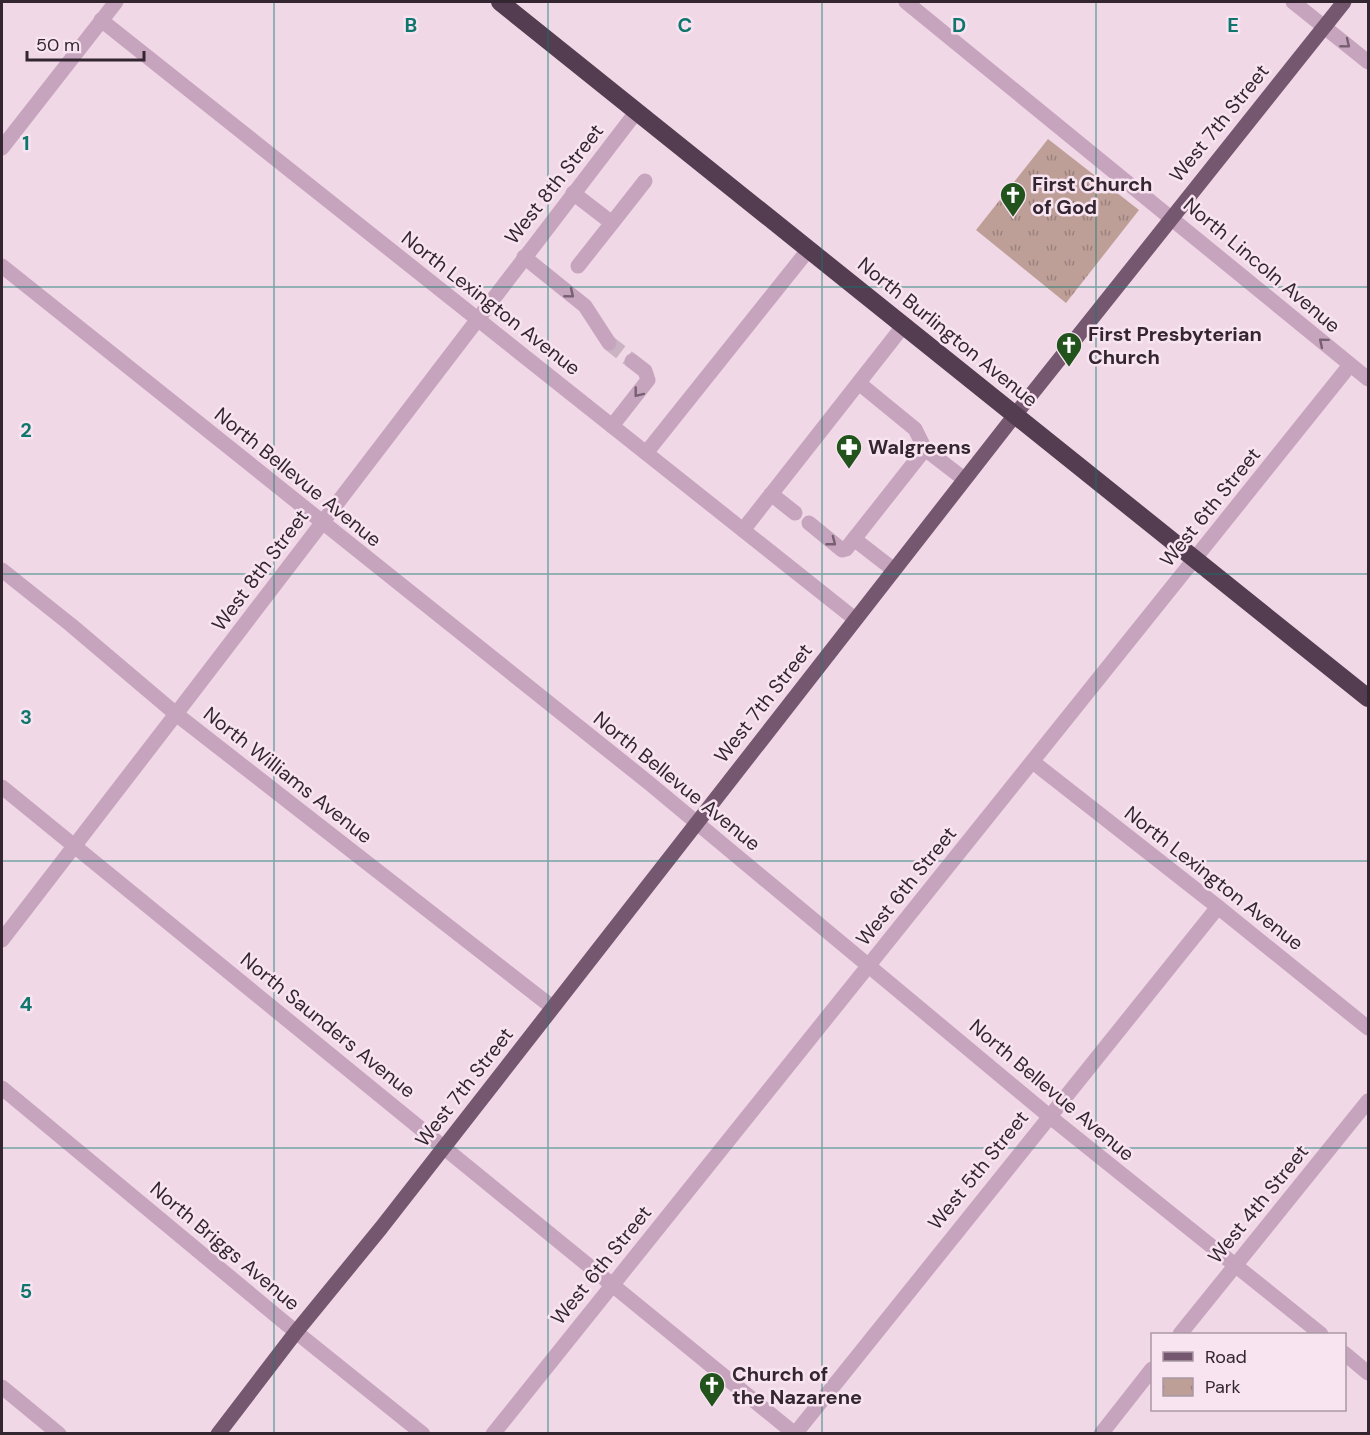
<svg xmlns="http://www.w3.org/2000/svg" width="1370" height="1435" font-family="'DM Sans',sans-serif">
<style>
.park{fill:url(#park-tufts)}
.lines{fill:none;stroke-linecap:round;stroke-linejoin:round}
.minor-tunnel{stroke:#cab4c3;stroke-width:15;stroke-dasharray:15 8;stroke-linecap:butt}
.minor{stroke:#c7a4bd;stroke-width:15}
.major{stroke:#755770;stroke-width:15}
.highway{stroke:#543d51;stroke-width:18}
.oneway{stroke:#765f70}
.grid{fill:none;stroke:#0f766e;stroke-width:1.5;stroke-opacity:0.55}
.labels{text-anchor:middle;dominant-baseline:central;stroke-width:5;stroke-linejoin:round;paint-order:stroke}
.street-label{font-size:20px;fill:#332631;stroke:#f8e4f1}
.poi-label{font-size:20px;font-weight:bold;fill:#332631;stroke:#f8e4f1;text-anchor:start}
.grid-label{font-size:20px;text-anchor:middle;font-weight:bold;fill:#0f766e;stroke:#f8e4f1;stroke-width:5;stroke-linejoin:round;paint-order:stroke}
</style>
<defs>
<pattern id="park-tufts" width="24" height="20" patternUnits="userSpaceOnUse" patternTransform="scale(1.5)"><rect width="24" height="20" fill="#be9f98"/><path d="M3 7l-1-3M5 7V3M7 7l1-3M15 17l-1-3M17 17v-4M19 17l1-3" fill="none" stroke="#9b817d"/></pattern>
</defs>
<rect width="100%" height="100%" fill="#f0d8e7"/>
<polygon class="park" points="1048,139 1139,210 1066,303 976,230"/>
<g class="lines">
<polyline class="minor-tunnel" points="609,343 632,361"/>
<g class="minor">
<polyline points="906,2 1368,379"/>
<polyline points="1293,2 1368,62"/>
<polyline points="101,20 855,619"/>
<polyline points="2,148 116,2"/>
<polyline points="573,193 612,223 578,266"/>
<polyline points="612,223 645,181"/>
<polyline points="524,257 585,306 609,343"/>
<polyline points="2,266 649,783 1049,1116 1321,1334"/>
<polyline points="860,384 915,429 925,449"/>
<polyline points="612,426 648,380 645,371 632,361"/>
<polyline points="646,453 809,249"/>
<polyline points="771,494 795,513"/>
<polyline points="809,523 842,550 846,549 854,539"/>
<polyline points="743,530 904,325"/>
<polyline points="2,570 71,625 176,714 552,1007"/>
<polyline points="894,570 854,539 925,449 964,479"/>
<polyline points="1033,762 1218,907 1368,1028"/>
<polyline points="2,787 795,1434"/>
<polyline points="2,940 176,714 637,111"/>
<polyline points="2,1088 296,1332 423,1434"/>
<polyline points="1180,1334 1368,1101"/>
<polyline points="1344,1353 1368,1373"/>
<polyline points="2,1387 59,1434"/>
<polyline points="493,1434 1350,365"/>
<polyline points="795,1434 1218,907"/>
<polyline points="1101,1434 1152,1369"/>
</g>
<polyline class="major" points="218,1434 296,1332 381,1228 1015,415 1344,2"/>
<polyline class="highway" points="500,2 1368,698"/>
</g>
<defs><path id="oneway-chevron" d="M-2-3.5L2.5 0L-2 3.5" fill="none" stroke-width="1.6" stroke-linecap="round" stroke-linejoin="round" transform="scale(1.5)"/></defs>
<g class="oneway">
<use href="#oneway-chevron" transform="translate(1346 44) rotate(39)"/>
<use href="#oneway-chevron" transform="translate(570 294) rotate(39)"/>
<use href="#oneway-chevron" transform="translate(1323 342) rotate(-140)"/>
<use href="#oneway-chevron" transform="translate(638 393) rotate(128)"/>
<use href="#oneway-chevron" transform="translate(832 542) rotate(38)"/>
</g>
<path class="grid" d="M 274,2 L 274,1434M 548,2 L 548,1434M 822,2 L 822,1434M 1096,2 L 1096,1434M 2,287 L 1368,287M 2,574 L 1368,574M 2,861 L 1368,861M 2,1148 L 1368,1148"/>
<defs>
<g id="church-pin" transform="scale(1.35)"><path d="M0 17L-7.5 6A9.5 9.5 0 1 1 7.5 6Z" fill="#22531d" stroke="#f8e4f1"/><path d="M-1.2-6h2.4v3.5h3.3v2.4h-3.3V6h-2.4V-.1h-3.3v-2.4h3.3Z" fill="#fff"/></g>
<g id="pharmacy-pin" transform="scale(1.35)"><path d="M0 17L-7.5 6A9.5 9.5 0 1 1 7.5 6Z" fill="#22531d" stroke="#f8e4f1"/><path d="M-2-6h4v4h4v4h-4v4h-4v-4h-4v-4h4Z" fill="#fff"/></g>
</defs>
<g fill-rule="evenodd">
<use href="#church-pin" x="1013" y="195"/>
<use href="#church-pin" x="1069" y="345"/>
<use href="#pharmacy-pin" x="849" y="447"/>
<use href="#church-pin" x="712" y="1385"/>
</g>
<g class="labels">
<g class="street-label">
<text transform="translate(1219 123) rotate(-51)">West 7th Street</text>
<text transform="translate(554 184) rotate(-52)">West 8th Street</text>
<text transform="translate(1262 265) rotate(40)">North Lincoln Avenue</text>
<text transform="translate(491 303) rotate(38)">North Lexington Avenue</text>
<text transform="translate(948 332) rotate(39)">North Burlington Avenue</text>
<text transform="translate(298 477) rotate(39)">North Bellevue Avenue</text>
<text transform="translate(1210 507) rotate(-51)">West 6th Street</text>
<text transform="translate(260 570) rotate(-53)">West 8th Street</text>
<text transform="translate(763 703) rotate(-52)">West 7th Street</text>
<text transform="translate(288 775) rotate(38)">North Williams Avenue</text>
<text transform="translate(677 781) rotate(39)">North Bellevue Avenue</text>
<text transform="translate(1214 878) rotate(38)">North Lexington Avenue</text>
<text transform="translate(906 886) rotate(-51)">West 6th Street</text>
<text transform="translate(328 1025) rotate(39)">North Saunders Avenue</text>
<text transform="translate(464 1087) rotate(-52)">West 7th Street</text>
<text transform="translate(1052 1090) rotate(40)">North Bellevue Avenue</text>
<text transform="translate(978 1170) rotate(-51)">West 5th Street</text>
<text transform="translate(1258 1204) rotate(-51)">West 4th Street</text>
<text transform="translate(225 1246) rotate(40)">North Briggs Avenue</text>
<text transform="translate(601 1265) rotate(-51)">West 6th Street</text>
</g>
<g class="poi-label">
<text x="1032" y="184">First Church<tspan x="1032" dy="23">of God</tspan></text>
<text x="1088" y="334">First Presbyterian<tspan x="1088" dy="23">Church</tspan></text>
<text x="868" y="447">Walgreens</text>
<text x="732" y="1374">Church of<tspan x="732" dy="23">the Nazarene</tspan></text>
</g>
</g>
<g class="grid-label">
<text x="411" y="32">B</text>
<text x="685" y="32">C</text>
<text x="959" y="32">D</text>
<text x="1233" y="32">E</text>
<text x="26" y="150">1</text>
<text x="26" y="437">2</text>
<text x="26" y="724">3</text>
<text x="26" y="1011">4</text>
<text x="26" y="1298">5</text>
</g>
<rect width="1370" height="1435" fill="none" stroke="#332631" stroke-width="6"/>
<rect x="1151" y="1333" width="195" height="78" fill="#f8e4f1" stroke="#a998a4" stroke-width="1.5"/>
<rect x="1163" y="1352" width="30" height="9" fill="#755770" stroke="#a998a4" stroke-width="1.5"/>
<text x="1205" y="1363" font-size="18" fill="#332631">Road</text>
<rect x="1163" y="1378" width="30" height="18" fill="url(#park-tufts)" stroke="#a998a4" stroke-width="1.5"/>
<text x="1205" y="1393" font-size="18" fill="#332631">Park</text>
<path d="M27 51v9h117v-9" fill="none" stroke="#332631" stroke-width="3"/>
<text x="36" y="51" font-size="18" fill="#332631" stroke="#f8e4f1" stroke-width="4.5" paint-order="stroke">50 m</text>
</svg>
